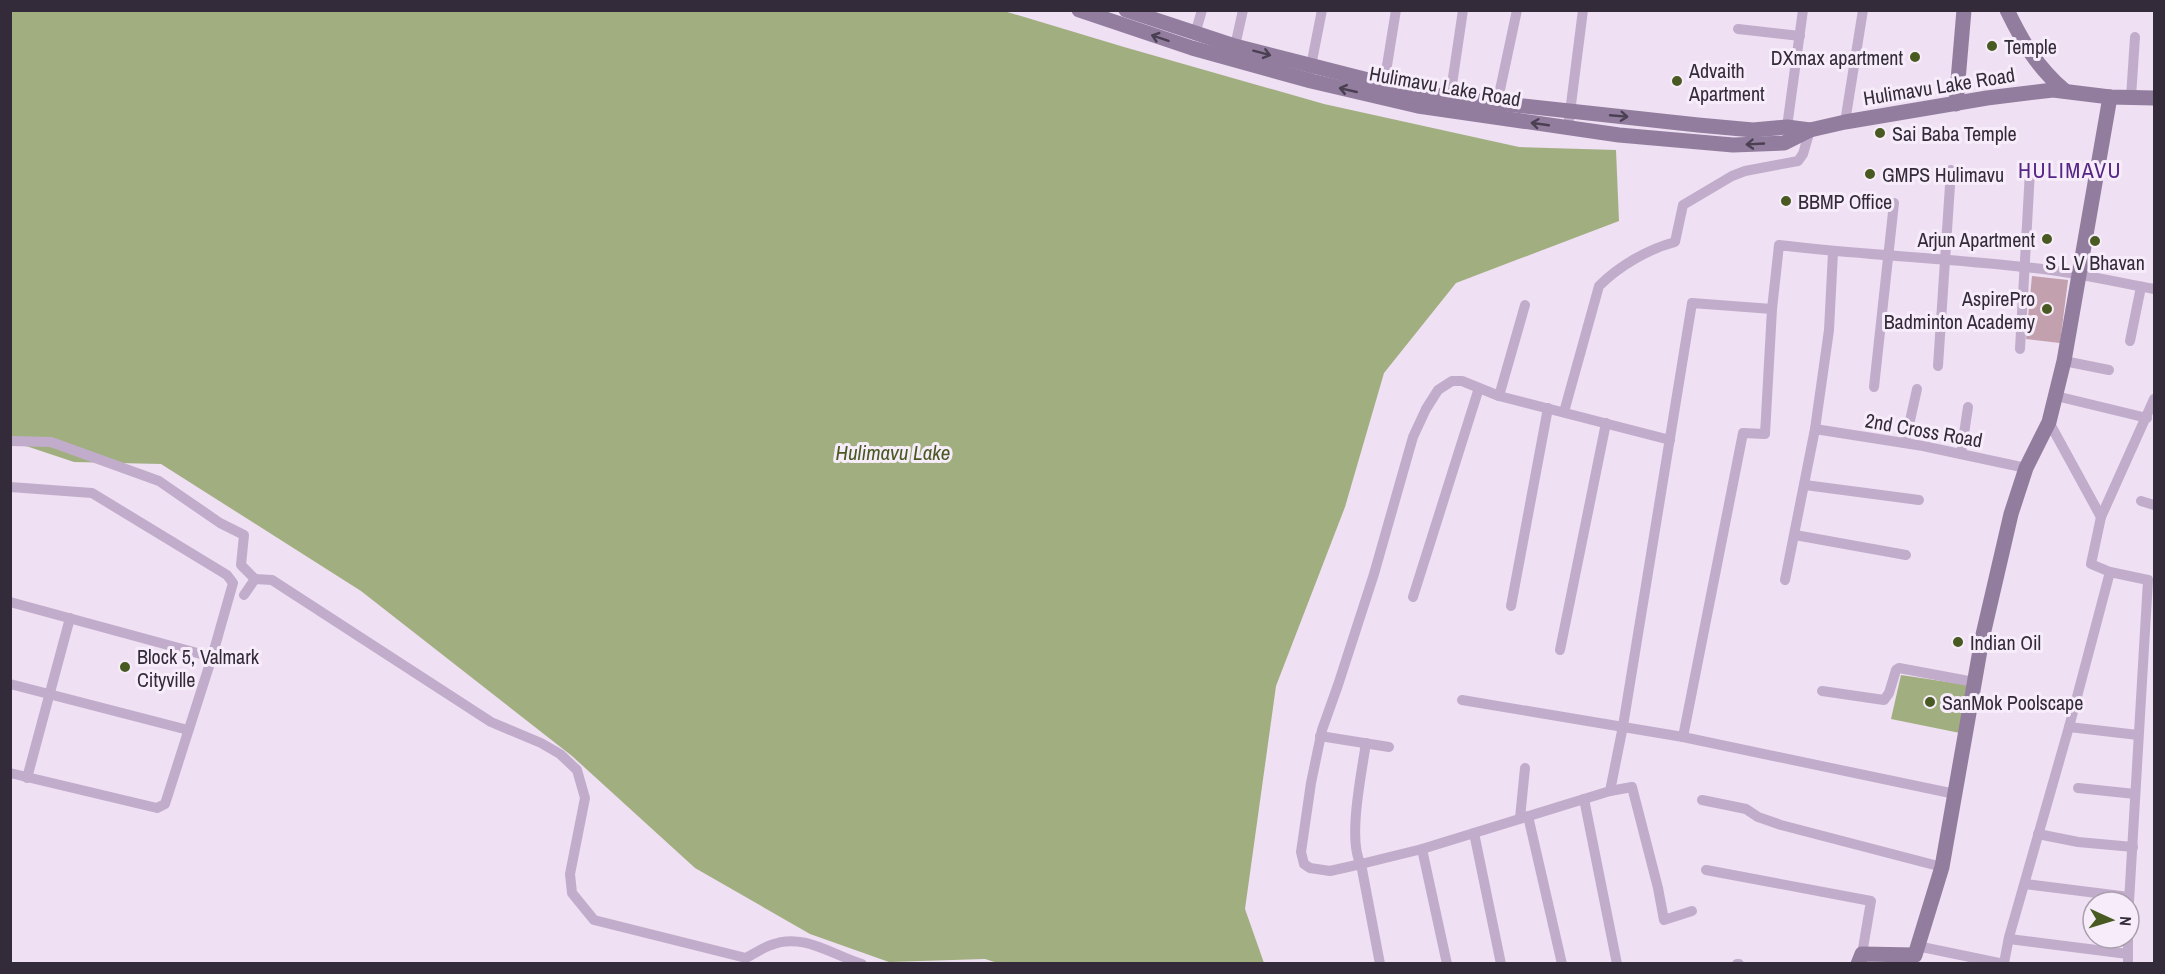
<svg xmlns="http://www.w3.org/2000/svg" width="2165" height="974" font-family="'Archivo Narrow',sans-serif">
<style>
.pitch{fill:#c2a0ae}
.water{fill:#a1af80}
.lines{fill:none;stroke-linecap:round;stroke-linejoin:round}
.street{stroke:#c2accb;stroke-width:10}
.secondary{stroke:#927d9f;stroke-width:15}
.oneway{stroke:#4b4052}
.poi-dot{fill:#485a21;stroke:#f7edfa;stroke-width:2}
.labels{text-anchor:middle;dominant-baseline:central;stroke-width:6;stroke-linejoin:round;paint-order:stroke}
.poi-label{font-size:20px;fill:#332b39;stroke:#f7edfa;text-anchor:start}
.street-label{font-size:20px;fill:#332b39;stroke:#f7edfa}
.water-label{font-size:21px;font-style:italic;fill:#485a21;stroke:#f7edfa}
.quarter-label{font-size:22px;letter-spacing:1.5px;fill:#552686;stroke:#f7edfa}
</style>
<rect width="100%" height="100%" fill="#efe0f3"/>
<polygon class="pitch" points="2032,276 2068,280 2060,343 2026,339"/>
<g class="water">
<polygon points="11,11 1004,11 1124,47 1324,104 1519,147 1616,150 1619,221 1456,283 1384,373 1345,507 1276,686 1245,909 1264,963 1001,964 985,959 889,962 810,934 695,868 572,756 361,591 161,464 74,462 11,441"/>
<polygon points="1901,675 1968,685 1960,733 1891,719"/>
</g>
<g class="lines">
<g class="street">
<polyline points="1738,29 1800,36"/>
<polyline points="1195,34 1202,10"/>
<polyline points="1235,46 1243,10"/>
<polyline points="1310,71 1322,10"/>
<polyline points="1384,84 1396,10"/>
<polyline points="2131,97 2135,37"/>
<polyline points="1450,98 1463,10"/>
<polyline points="1497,104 1517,10"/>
<polyline points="1845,122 1863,10"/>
<polyline points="1787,127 1803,10"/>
<polyline points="1568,128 1583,10"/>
<polyline points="2130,341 2141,287"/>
<polyline points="2020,349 2030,171"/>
<polyline points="2064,361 2109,370"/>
<polyline points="1938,366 1951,170"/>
<polyline points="1874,387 1894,203"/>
<polyline points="1499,396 1525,305"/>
<polyline points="2056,396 2147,418"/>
<path d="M 1564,412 L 1599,286 C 1619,266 1648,249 1675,242 L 1683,205 L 1732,176 L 1745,171 L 1798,161 L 1803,154 L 1810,130"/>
<polyline points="2049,422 2101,517"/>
<polyline points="1815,429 1923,446 2026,468"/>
<polyline points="10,441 51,442 159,481 220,523 244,535 241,565 255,579"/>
<polyline points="1905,443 1917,389"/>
<polyline points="1961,454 1968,407"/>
<polyline points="1805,485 1919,500"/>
<polyline points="10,487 92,493 227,575 233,583 212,657 165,804 157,808 10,773"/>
<polyline points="2141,501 2154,505"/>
<polyline points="1795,535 1906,555"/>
<polyline points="1785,580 1815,429 1829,330 1833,252"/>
<path d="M 244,595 L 255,579 L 272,580 L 491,722 L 541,743 L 560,754 L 577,770 L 585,798 L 570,874 L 572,893 L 594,920 L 746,958 C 754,954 762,948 771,945 C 803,932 832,955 862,964"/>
<polyline points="1413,597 1479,388"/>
<polyline points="10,602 212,657"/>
<polyline points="1511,606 1548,408"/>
<polyline points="1560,650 1606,423"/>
<polyline points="10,684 188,730"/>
<polyline points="1822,691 1884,700 1889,693 1896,670 1899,668 1974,682"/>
<polyline points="1462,700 1683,737 1955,794"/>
<polyline points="2069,727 2138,735"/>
<polyline points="1320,736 1389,747"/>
<path d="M 1683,737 L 1743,433 L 1765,434 L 1772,309 L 1779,245 C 1861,255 1943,258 2024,267 C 2068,271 2111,281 2154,289"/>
<path d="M 1366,743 C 1362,771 1347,841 1361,864 L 1330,871 L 1310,868 L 1304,864 L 1301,852 L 1311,783 L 1322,730 L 1338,685 L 1374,574 L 1413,437 L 1426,409 L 1438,390 L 1452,381 L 1462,381 L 1499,396 L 1670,440"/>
<polyline points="27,778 70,618"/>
<polyline points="2078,788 2135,794"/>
<polyline points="1610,791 1632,787 1658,888 1664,920 1692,911"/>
<polyline points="1584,799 1617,964"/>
<polyline points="1702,800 1746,809 1758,817 1781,825 1942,867"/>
<polyline points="1528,816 1562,964"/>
<polyline points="1520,818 1525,768"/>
<polyline points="1474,833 1501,964"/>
<polyline points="2038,834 2078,842 2133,847"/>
<polyline points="1706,870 1871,901 1862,954"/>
<polyline points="2025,884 2129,897"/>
<polyline points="2129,902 2148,580 2110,572 2091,564 2101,517 2154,399"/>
<polyline points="2009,939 2128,954"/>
<polyline points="1917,946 2004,964"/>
<polyline points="2004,963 2009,937 2069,727 2110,572"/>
<polyline points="1380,964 1361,864 1422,849"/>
<polyline points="1447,964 1422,849 1610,791 1623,726 1692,303 1772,309"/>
<polyline points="1737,964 1739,964"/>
<polyline points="2128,964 2128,938"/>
</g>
<g class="secondary">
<polyline points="1079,10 1192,48 1311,81 1418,106 1619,135 1733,145 1784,143 1810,130 1845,122 1987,98 2053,90 2110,97 2154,98"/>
<polyline points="1126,10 1235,46 1384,84 1450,98 1698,125 1753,130 1787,127 1810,130"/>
<path d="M 2007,10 C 2023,43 2037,67 2065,91"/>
<polyline points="1956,104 1964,10"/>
<polyline points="1858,964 1862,954 1915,955 1942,867 1982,639 2011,514 2026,468 2049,422 2064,361 2110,97"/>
</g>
</g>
<defs><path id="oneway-shaft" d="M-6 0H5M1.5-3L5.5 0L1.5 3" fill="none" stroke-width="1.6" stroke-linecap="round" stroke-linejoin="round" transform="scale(1.5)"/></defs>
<g class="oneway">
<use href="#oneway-shaft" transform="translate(1160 38) rotate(-161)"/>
<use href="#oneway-shaft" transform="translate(1262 53) rotate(15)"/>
<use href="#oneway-shaft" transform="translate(1348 90) rotate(-167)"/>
<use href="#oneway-shaft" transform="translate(1619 116) rotate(5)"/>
<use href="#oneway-shaft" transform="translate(1540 124) rotate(-172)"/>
<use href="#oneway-shaft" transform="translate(1755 144) rotate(177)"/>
</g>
<g class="poi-dot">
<circle cx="1992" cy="46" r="6"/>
<circle cx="1915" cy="57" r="6"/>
<circle cx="1677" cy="81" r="6"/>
<circle cx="1880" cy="133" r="6"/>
<circle cx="1870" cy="174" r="6"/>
<circle cx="1786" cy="201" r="6"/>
<circle cx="2047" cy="239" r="6"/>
<circle cx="2095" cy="241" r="6"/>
<circle cx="2047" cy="309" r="6"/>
<circle cx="1958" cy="642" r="6"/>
<circle cx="125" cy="667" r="6"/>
<circle cx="1930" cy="702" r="6"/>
</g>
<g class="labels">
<g class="poi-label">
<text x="2004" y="46">Temple</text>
<text x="1903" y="57" text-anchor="end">DXmax apartment</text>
<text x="1689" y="70">Advaith<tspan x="1689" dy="23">Apartment</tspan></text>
<text x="1892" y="133">Sai Baba Temple</text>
<text x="1882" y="174">GMPS Hulimavu</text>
<text x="1798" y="201">BBMP Office</text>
<text x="2035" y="239" text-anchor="end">Arjun Apartment</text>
<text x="2095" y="262" text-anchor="middle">S L V Bhavan</text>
<text x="2035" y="298" text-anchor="end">AspirePro<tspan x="2035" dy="23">Badminton Academy</tspan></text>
<text x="1970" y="642">Indian Oil</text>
<text x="137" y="656">Block 5, Valmark<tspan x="137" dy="23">Cityville</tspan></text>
<text x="1942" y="702">SanMok Poolscape</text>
</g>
<g class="street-label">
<text transform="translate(1445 86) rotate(10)">Hulimavu Lake Road</text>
<text transform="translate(1939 86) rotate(-9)">Hulimavu Lake Road</text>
<text transform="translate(1924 430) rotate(10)">2nd Cross Road</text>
</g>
<g class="water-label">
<text x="893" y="452">Hulimavu Lake</text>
</g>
<g class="quarter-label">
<text x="2070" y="170">HULIMAVU</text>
</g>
</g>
<rect width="2165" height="974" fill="none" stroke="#332b39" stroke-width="24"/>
<g transform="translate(2111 920) rotate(94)"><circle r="28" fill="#f7edfa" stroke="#a99fad" stroke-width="1.5"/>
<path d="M0-4.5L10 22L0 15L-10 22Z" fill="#485a21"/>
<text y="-9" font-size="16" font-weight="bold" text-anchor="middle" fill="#332b39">N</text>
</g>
</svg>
